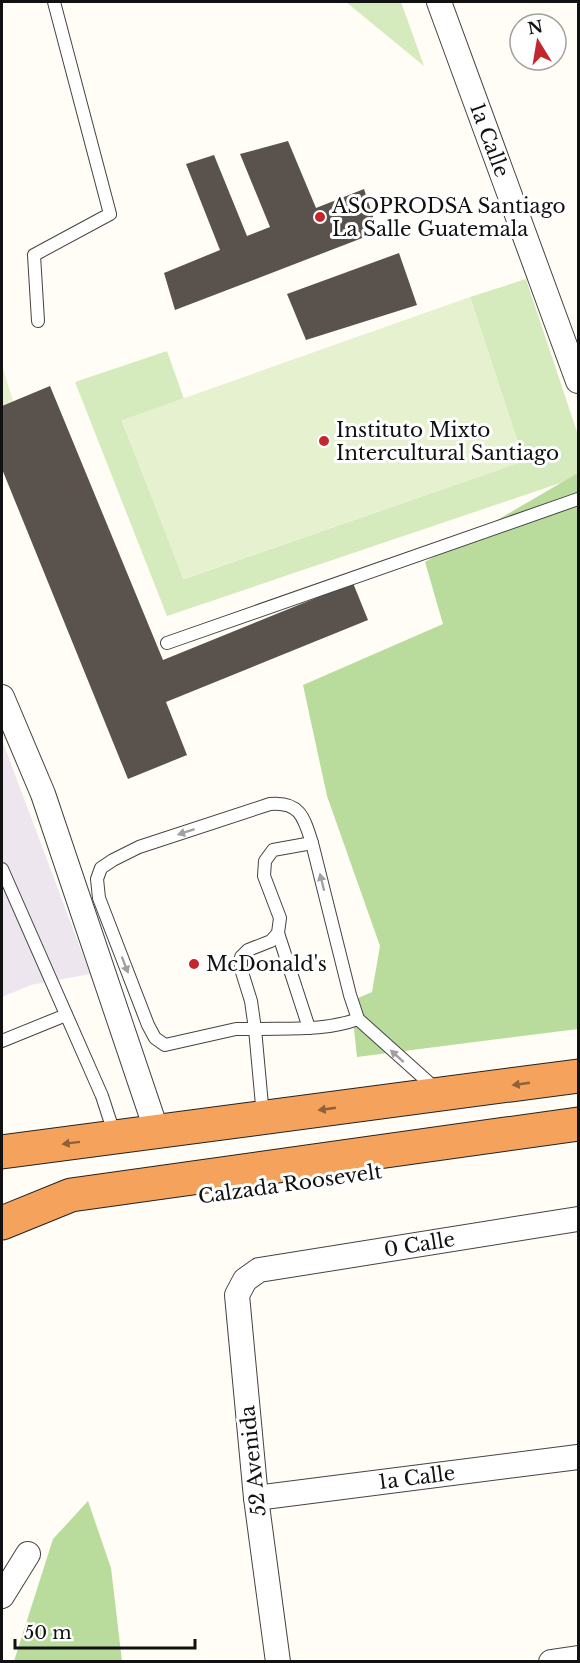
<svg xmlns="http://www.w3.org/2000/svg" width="580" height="1663" font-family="'Libre Baskerville',serif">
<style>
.industrial{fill:#eee6ef}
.green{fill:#d5ebbd}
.forest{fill:#b9dc9c}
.pitch{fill:#e6f2cf}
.building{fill:#5a524d}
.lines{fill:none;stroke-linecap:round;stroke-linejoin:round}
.lane-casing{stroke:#444;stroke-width:14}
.street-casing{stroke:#444;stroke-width:26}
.highway-casing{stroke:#222;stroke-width:35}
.lane{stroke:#fff;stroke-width:12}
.street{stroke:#fff;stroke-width:24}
.highway{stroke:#f5a25d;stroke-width:33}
.oneway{fill:#a0a0a0}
.oneway2{fill:#8e613b}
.poi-dot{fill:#c4262e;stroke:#fff;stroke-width:2}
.labels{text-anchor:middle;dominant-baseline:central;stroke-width:6;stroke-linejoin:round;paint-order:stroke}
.street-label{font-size:20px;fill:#111;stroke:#fff}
.poi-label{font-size:20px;fill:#111;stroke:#fff;text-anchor:start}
</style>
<rect width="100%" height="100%" fill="#fffdf5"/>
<polygon class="industrial" points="2,740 90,974 31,985 2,997"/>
<g class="green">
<polygon points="346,2 401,2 424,66"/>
<polygon points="526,279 578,435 578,477 167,616 75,382 167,351 184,399 122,421 184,579 524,461 470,297"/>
</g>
<g class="forest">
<polygon points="578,473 578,1029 357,1057 351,1001 372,992 380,946 327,796 303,685 443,624 425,562"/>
<polygon points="88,1501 111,1568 122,1661 14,1661 53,1539"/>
</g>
<g class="pitch">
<polygon points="470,297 524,461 183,579 122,420"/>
<polygon points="2,365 13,401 2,406"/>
</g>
<g class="building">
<polygon points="288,141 316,208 364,189 378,232 175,310 164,273 220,250 186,164 214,155 247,236 270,227 240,154"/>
<polygon points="399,253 417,305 306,340 287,294"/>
<polygon points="50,386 163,660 353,583 368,620 166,702 187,755 128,779 2,469 2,406"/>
</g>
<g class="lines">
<g class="lane-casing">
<g id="lane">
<polyline points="38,321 34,255 110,214 54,2"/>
<polyline points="167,643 578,499"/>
<path d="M 312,843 L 273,850 L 265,861 L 264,876 L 280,918 L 278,933 L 271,941 L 248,950 L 241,957 L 241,969 L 251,1001 L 255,1029 C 289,1028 326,1031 358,1019"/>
<polyline points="2,869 102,1096 115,1136"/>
<polyline points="278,933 309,1028"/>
<polyline points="2,1041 66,1015"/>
<path d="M 263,1116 L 255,1029 L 236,1029 L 165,1045 L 155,1038 L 148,1025 L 99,898 L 97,879 L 101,868 L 113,860 L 139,847 L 270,804 C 300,801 304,818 312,843 L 350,995 L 358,1019 L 436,1089"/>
</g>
</g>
<g class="street-casing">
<g id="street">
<path id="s1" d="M 439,2 L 578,381"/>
<polyline points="2,697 43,794 157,1132"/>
<path id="s2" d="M 256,1498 L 578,1457"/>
<polyline points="2,1596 28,1554"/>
<path id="s3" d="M 278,1662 L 256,1498 L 237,1295 L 245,1280 L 259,1270 L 578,1219"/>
<polyline points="551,1662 578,1658"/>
</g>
</g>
<g class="highway-casing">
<g id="highway">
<polyline points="2,1152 578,1076"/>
<polyline points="2,1223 71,1195 578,1124"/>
</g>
</g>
<use href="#lane" class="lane"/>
<use href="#street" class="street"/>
<use href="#highway" class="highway"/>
</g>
<defs><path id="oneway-solid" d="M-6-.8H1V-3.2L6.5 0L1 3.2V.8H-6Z" transform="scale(1.5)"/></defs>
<g class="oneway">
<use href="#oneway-solid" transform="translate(186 832) rotate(162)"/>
<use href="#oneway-solid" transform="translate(322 882) rotate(-104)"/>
<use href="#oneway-solid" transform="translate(125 965) rotate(69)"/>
<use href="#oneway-solid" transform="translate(397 1056) rotate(-138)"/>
</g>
<g class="oneway2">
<use href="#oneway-solid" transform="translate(521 1084) rotate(172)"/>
<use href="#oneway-solid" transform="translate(327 1109) rotate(172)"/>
<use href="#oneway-solid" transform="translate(71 1143) rotate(173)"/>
</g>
<g class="poi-dot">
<circle cx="320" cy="217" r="6"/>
<circle cx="324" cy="441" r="6"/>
<circle cx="194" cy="964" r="6"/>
</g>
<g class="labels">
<g class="street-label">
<text stroke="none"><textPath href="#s1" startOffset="147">1a Calle</textPath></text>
<text transform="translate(290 1184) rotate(-8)">Calzada Roosevelt</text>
<text stroke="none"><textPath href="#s3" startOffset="566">0 Calle</textPath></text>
<text transform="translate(253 1461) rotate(-96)">52 Avenida</text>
<text stroke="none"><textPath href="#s2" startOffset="162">1a Calle</textPath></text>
</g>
<g class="poi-label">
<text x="332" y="206">ASOPRODSA Santiago<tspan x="332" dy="23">La Salle Guatemala</tspan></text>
<text x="336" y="430">Instituto Mixto<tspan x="336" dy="23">Intercultural Santiago</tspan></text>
<text x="206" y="964">McDonald's</text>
</g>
</g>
<rect width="580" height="1663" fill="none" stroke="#111111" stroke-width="6"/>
<g transform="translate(538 42) rotate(349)"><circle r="28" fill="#ffffff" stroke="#a0a0a0" stroke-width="1.5"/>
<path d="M0-4.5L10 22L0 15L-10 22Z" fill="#c4262e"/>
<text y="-9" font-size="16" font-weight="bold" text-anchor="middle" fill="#111111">N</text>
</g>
<path d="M15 1639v9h180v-9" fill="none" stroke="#111111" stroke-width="3"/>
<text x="24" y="1639" font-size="18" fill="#111111" stroke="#ffffff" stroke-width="4.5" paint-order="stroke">50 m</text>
</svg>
